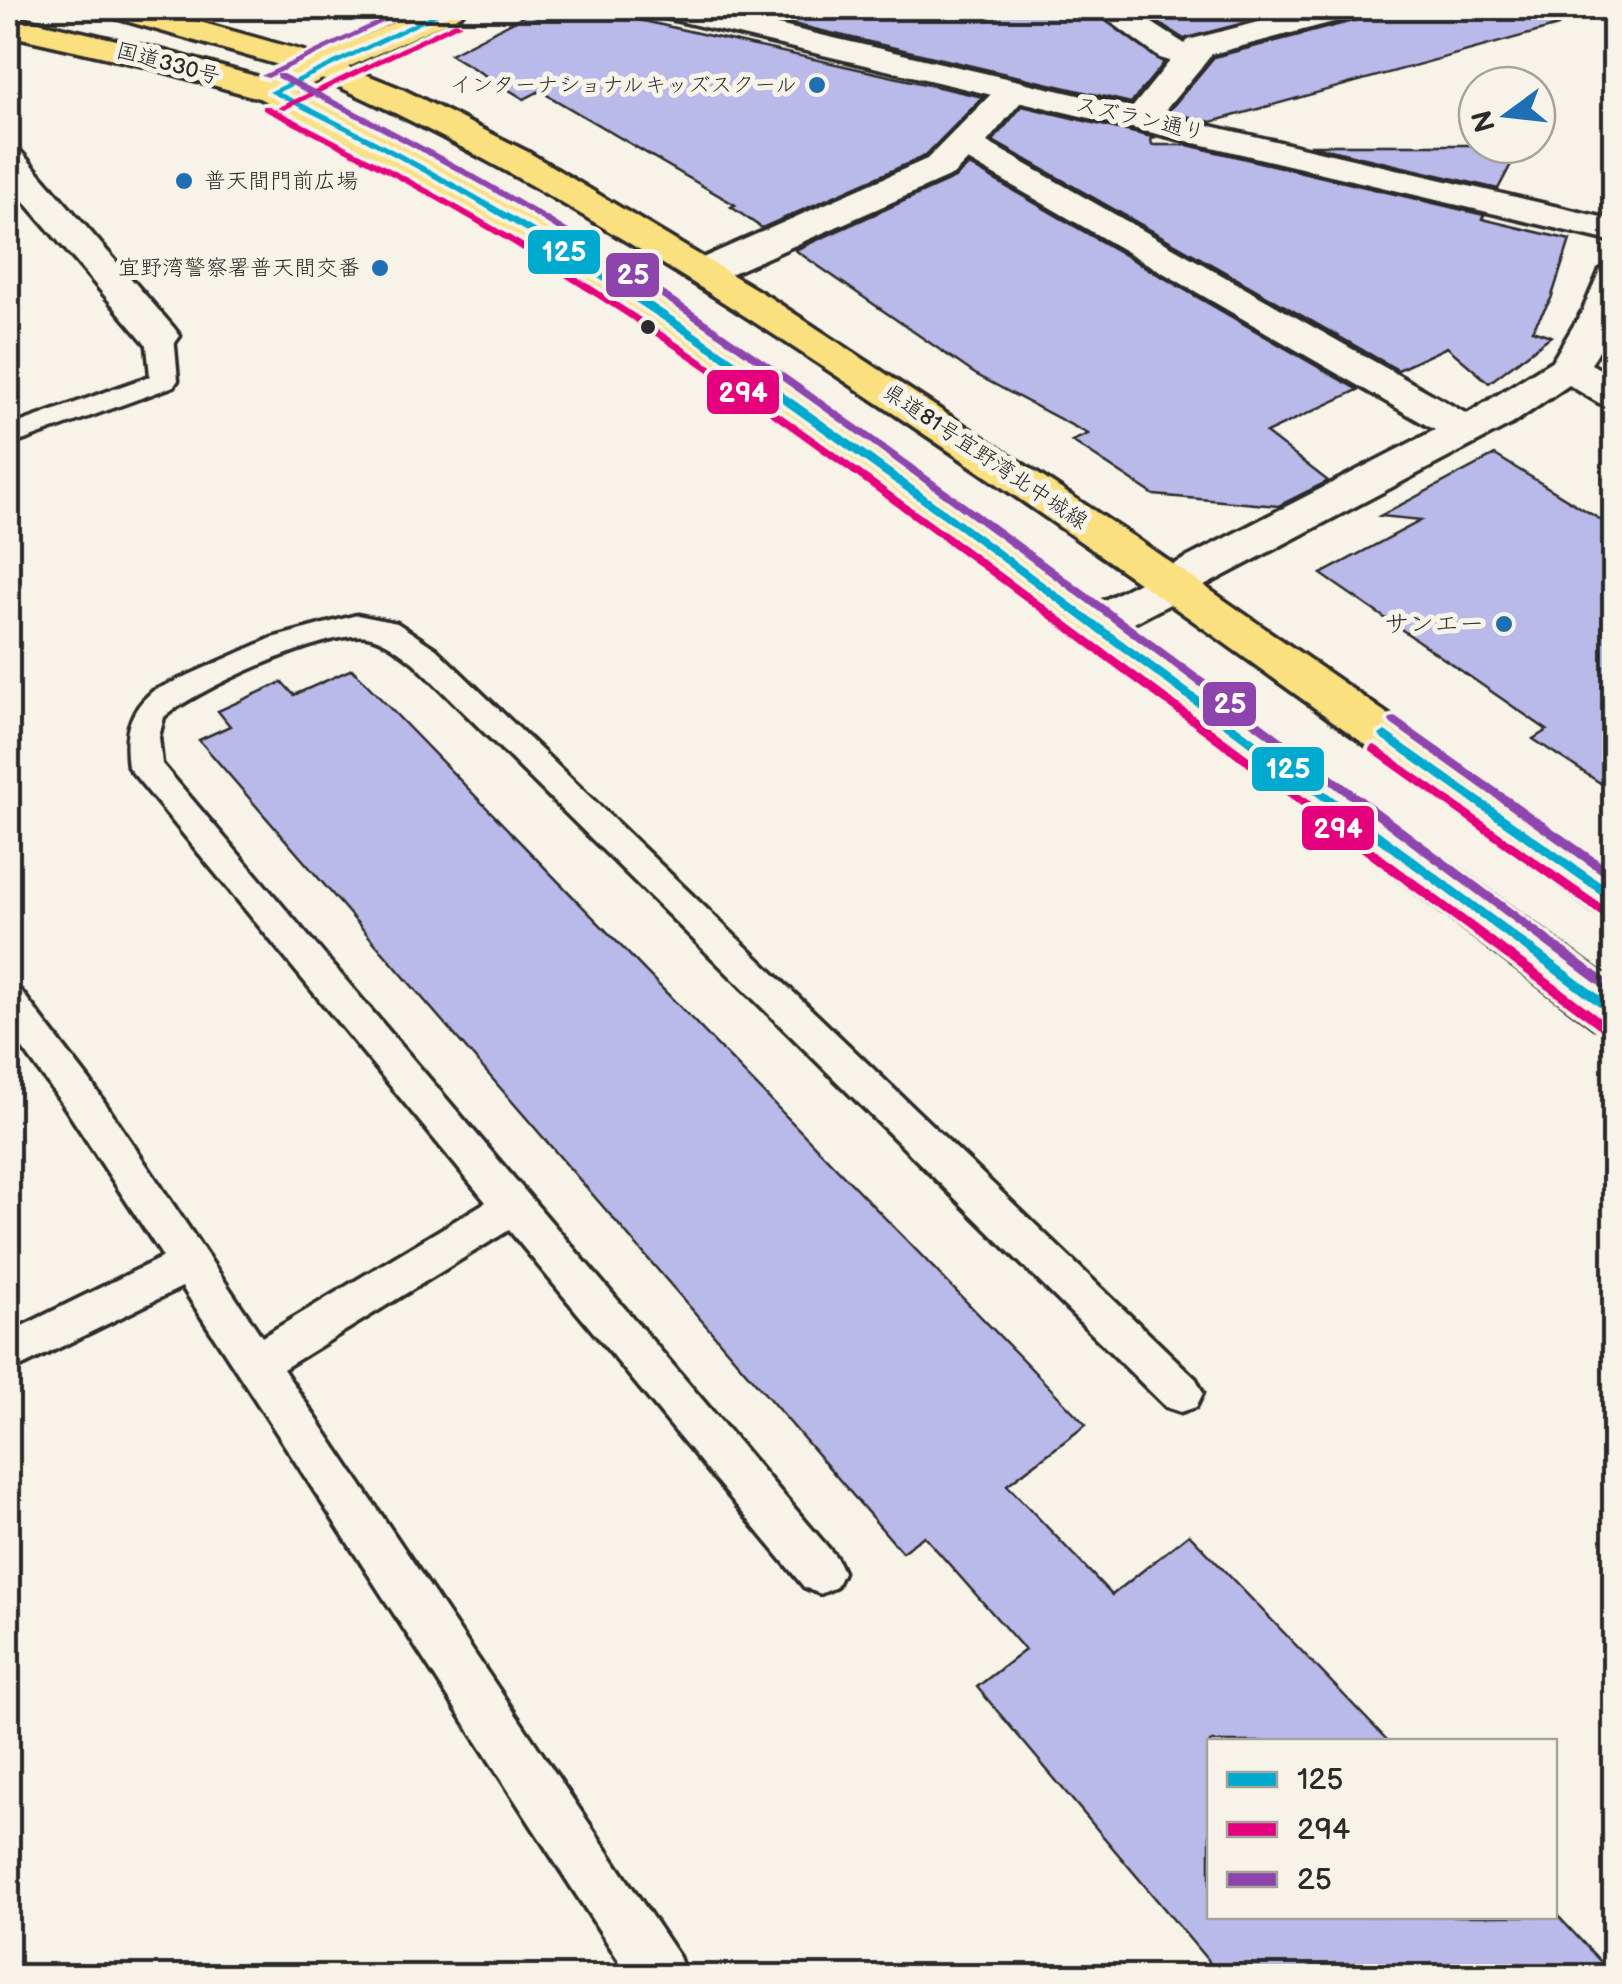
<svg xmlns="http://www.w3.org/2000/svg" width="1622" height="1984" font-family="'Balsamiq Sans','Klee One',sans-serif">
<style>
.building{fill:#b9b9ea;stroke:#2b2b2b;stroke-width:2.5}
.lines{fill:none;stroke-linecap:round;stroke-linejoin:round}
.service-casing{stroke:#2b2b2b;stroke-width:7}
.minor-casing{stroke:#2b2b2b;stroke-width:7}
.tertiary-casing{stroke:#2b2b2b;stroke-width:7}
.primary-casing{stroke:#2b2b2b;stroke-width:7}
.trunk-casing{stroke:#2b2b2b;stroke-width:7}
.service{fill:#f7f3e8;fill-rule:evenodd}
.minor{fill:#f7f3e8;fill-rule:evenodd}
.tertiary{fill:#f7f3e8;fill-rule:evenodd}
.primary{fill:#fbe080;fill-rule:evenodd}
.trunk{fill:#fbe080;fill-rule:evenodd}
.bus-1-casing{stroke:#f7f3e8;stroke-width:8}
.bus-2-casing{stroke:#f7f3e8;stroke-width:8}
.bus-3-casing{stroke:#f7f3e8;stroke-width:8}
.bus-1{fill:#00a9ce;fill-rule:evenodd}
.bus-2{fill:#e5007d;fill-rule:evenodd}
.bus-3{fill:#8e44ad;fill-rule:evenodd}
.poi-dot{fill:#1f6fb2;stroke:#f7f3e8;stroke-width:4}
.bus-dot{fill:#2b2b2b;stroke:#f7f3e8;stroke-width:4}
.labels{text-anchor:middle;dominant-baseline:central;stroke-width:10;stroke-linejoin:round;paint-order:stroke}
.far-street-label{font-size:22px;fill:#2b2b2b;stroke:#f7f3e8}
.far-poi-label{font-size:22px;fill:#2b2b2b;stroke:#f7f3e8;text-anchor:end}
.poi-label{font-size:25px;fill:#2b2b2b;stroke:#f7f3e8;text-anchor:end}
.line-badge{stroke:#f7f3e8;stroke-width:4}
.badge-label{font-size:28px;text-anchor:middle;font-weight:bold;fill:#fff}
</style>
<rect width="100%" height="100%" fill="#f7f3e8"/>
<filter id="ink" filterUnits="userSpaceOnUse"><feTurbulence type="fractalNoise" baseFrequency=".01" numOctaves="2"/><feDisplacementMap in="SourceGraphic" scale="20" xChannelSelector="R" yChannelSelector="G"/><feConvolveMatrix kernelMatrix="1 2 1 2 8 2 1 2 1" color-interpolation-filters="sRGB"/></filter>
<g filter="url(#ink)">
<g class="building">
<polygon points="539,8 586,8 983,97 925,156 762,228 731,207 735,205 540,91 524,99 450,54"/>
<polygon points="752,8 1089,8 1164,63 1131,103 745,13"/>
<polygon points="1135,8 1300,8 1184,39"/>
<polygon points="1369,8 1556,8 1558,26 1211,122 1168,112 1214,57 1361,19"/>
<polygon points="1022,106 1156,138 1151,139 1152,145 1187,145 1484,215 1482,219 1570,240 1551,299 1532,330 1551,336 1489,383 1447,347 1398,370 993,141"/>
<polygon points="1309,145 1521,145 1498,189"/>
<polygon points="969,165 1358,390 1266,433 1328,481 1278,506 1154,495 1072,441 1088,434 975,374 795,250 955,178"/>
<polygon points="1495,455 1614,528 1614,792 1533,739 1547,730 1321,574 1422,520 1380,516"/>
<polygon points="352,669 1086,1425 1007,1485 1112,1595 1189,1534 1389,1742 1210,1742 1210,1916 1558,1916 1614,1976 1221,1976 977,1687 1025,1650 924,1536 902,1552 199,740 230,726 218,711 282,682 294,695"/>
</g>
<g class="lines">
<g class="service-casing">
<g id="service">
<polygon points="160,328 174,336 178,380 174,386 8,446 8,427 150,376 146,336"/>
<path d="M 357,615 L 397,623 L 436,649 L 1196,1379 L 1203,1393 L 1196,1407 L 1181,1412 L 1166,1407 L 414,663 C 400,652 385,639 367,636 C 326,630 196,690 164,717 L 159,737 L 162,764 L 836,1557 L 843,1572 L 836,1587 L 820,1594 L 804,1587 L 509,1230 L 283,1369 L 679,1957 L 686,1976 L 629,1976 L 182,1287 L 8,1373 L 8,1333 L 163,1257 L 62,1103 L 8,1028 L 8,987 L 21,991 L 90,1081 L 262,1337 L 486,1202 L 128,767 C 124,735 127,713 153,691 L 272,638 Z"/>
</g>
</g>
<g class="minor-casing">
<g id="minor">
<polygon points="1092,8 1129,8 1185,44 1188,40 1313,8 1365,8 1360,15 1212,54 1152,126 1140,129 1128,126 1123,119 1170,61 1160,58"/>
<polygon points="1598,8 1614,8 1614,24 1603,21"/>
<polygon points="1014,80 1026,83 1031,90 987,142 1467,414 1553,360 1583,310 1600,270 1614,267 1614,324 1591,364 1614,377 1614,406 1599,403 1569,385 1512,424 1111,635 1095,639 1079,635 1072,624 1079,613 1435,430 968,160 953,175 717,280 703,284 689,280 684,272 689,264 927,159 1002,83"/>
<polygon points="8,149 21,152 174,328 180,336 174,344 160,348 146,344 8,182"/>
</g>
</g>
<g class="tertiary-casing">
<polygon id="tertiary" points="650,8 705,8 1614,220 1614,242 666,18 655,15"/>
</g>
<g class="primary-casing">
<g id="primary">
<path d="M 325,58 L 402,89 L 528,152 L 769,297 L 1134,537 L 1614,872 L 1614,917 L 1595,912 C 1346,730 1098,548 840,378 C 670,266 500,157 313,75 L 308,68 L 313,61 Z"/>
<path d="M 273,82 L 371,124 L 455,168 L 536,215 L 695,317 L 1015,545 L 1614,983 L 1614,1033 L 1594,1027 C 1379,864 1165,700 949,539 C 729,375 510,216 261,99 L 256,92 L 261,85 Z"/>
</g>
</g>
<g class="trunk-casing">
<polygon id="trunk" points="100,8 150,8 321,56 425,8 466,8 461,15 273,102 140,65 8,35 8,15 160,50 270,80 293,69 105,15"/>
</g>
<use href="#service" class="service"/>
<use href="#minor" class="minor"/>
<use href="#tertiary" class="tertiary"/>
<use href="#primary" class="primary"/>
<use href="#trunk" class="trunk"/>
<g class="bus-1-casing">
<g id="bus-1">
<path d="M 445,8 L 454,8 L 279,92 C 370,136 458,183 544,235 C 716,339 878,460 1039,579 C 1231,720 1423,864 1614,1006 L 1614,1017 L 1610,1015 L 960,530 L 710,351 L 540,240 L 452,188 L 363,139 L 269,92 Z"/>
<polygon points="1385,731 1614,892 1614,902 1610,901 1381,738 1379,735"/>
</g>
</g>
<g class="bus-2-casing">
<g id="bus-2">
<polygon points="455,22 462,24 284,110 277,108"/>
<path d="M 263,106 L 269,106 C 359,151 448,198 534,250 C 699,351 855,466 1011,580 C 1211,727 1409,875 1608,1023 L 1610,1026 L 1608,1029 L 1600,1029 C 1401,882 1203,732 1004,585 C 849,471 693,355 528,254 C 442,201 354,154 263,110 Z"/>
<polygon points="1375,745 1608,909 1610,912 1608,915 1600,915 1371,752 1369,749 1371,746"/>
</g>
</g>
<g class="bus-3-casing">
<g id="bus-3">
<polygon points="405,8 414,8 268,78 261,76"/>
<path d="M 277,74 L 283,74 C 375,120 466,167 554,221 C 715,321 868,432 1021,544 C 1220,690 1417,838 1614,985 L 1614,996 L 1610,994 C 1412,846 1215,697 1017,551 C 864,438 710,326 549,225 C 461,171 370,123 277,78 Z"/>
<polygon points="1395,717 1614,871 1614,881 1610,880 1391,724 1389,721 1391,718"/>
</g>
</g>
<use href="#bus-1" class="bus-1"/>
<use href="#bus-2" class="bus-2"/>
<use href="#bus-3" class="bus-3"/>
</g>
</g>
<g class="poi-dot">
<circle cx="817" cy="85" r="10"/>
<circle cx="184" cy="181" r="10"/>
<circle cx="380" cy="268" r="10"/>
<circle cx="1504" cy="624" r="10"/>
</g>
<circle class="bus-dot" cx="648" cy="327" r="9"/>
<g class="labels">
<g class="far-street-label">
<text transform="translate(168 64) rotate(15)">国道330号</text>
<text transform="translate(1140 119) rotate(13)">スズラン通り</text>
<text transform="translate(985 457) rotate(34)">県道81号宜野湾北中城線</text>
</g>
<g class="far-poi-label">
<text x="797" y="85">インターナショナルキッズスクール</text>
<text x="204" y="181" text-anchor="start">普天間門前広場</text>
<text x="360" y="268">宜野湾警察署普天間交番</text>
</g>
<g class="poi-label">
<text x="1484" y="624">サンエー</text>
</g>
</g>
<g class="line-badge">
<rect x="526" y="228" width="76" height="48" rx="10" fill="#00a9ce"/>
<rect x="604" y="251" width="57" height="48" rx="10" fill="#8e44ad"/>
<rect x="705" y="368" width="76" height="48" rx="10" fill="#e5007d"/>
<rect x="1201" y="680" width="57" height="48" rx="10" fill="#8e44ad"/>
<rect x="1250" y="745" width="76" height="48" rx="10" fill="#00a9ce"/>
<rect x="1300" y="804" width="76" height="48" rx="10" fill="#e5007d"/>
</g>
<g class="badge-label">
<text x="564" y="261">125</text>
<text x="633" y="284">25</text>
<text x="743" y="402">294</text>
<text x="1230" y="713">25</text>
<text x="1288" y="778">125</text>
<text x="1338" y="838">294</text>
</g>
<rect width="1622" height="1984" fill="none" stroke="#f7f3e8" stroke-width="40"/>
<rect x="20" y="20" width="1582" height="1944" fill="none" stroke="#2b2b2b" stroke-width="4" filter="url(#ink)"/>
<rect x="1207" y="1739" width="350" height="180" fill="#f7f3e8" stroke="#a5a39c" stroke-width="2.5"/>
<rect x="1227" y="1772" width="50" height="15" fill="#00a9ce" stroke="#a5a39c" stroke-width="2.5"/>
<text x="1297" y="1789" font-size="30" fill="#2b2b2b">125</text>
<rect x="1227" y="1822" width="50" height="15" fill="#e5007d" stroke="#a5a39c" stroke-width="2.5"/>
<text x="1297" y="1839" font-size="30" fill="#2b2b2b">294</text>
<rect x="1227" y="1872" width="50" height="15" fill="#8e44ad" stroke="#a5a39c" stroke-width="2.5"/>
<text x="1297" y="1889" font-size="30" fill="#2b2b2b">25</text>
<g transform="translate(1507 115) rotate(255)"><circle r="48" fill="#f7f3e8" stroke="#a5a39c" stroke-width="2.5"/>
<path d="M0-8L18 38L0 25L-18 38Z" fill="#1f6fb2"/>
<text y="-15" font-size="28" font-weight="bold" text-anchor="middle" fill="#2b2b2b">N</text>
</g>
</svg>
